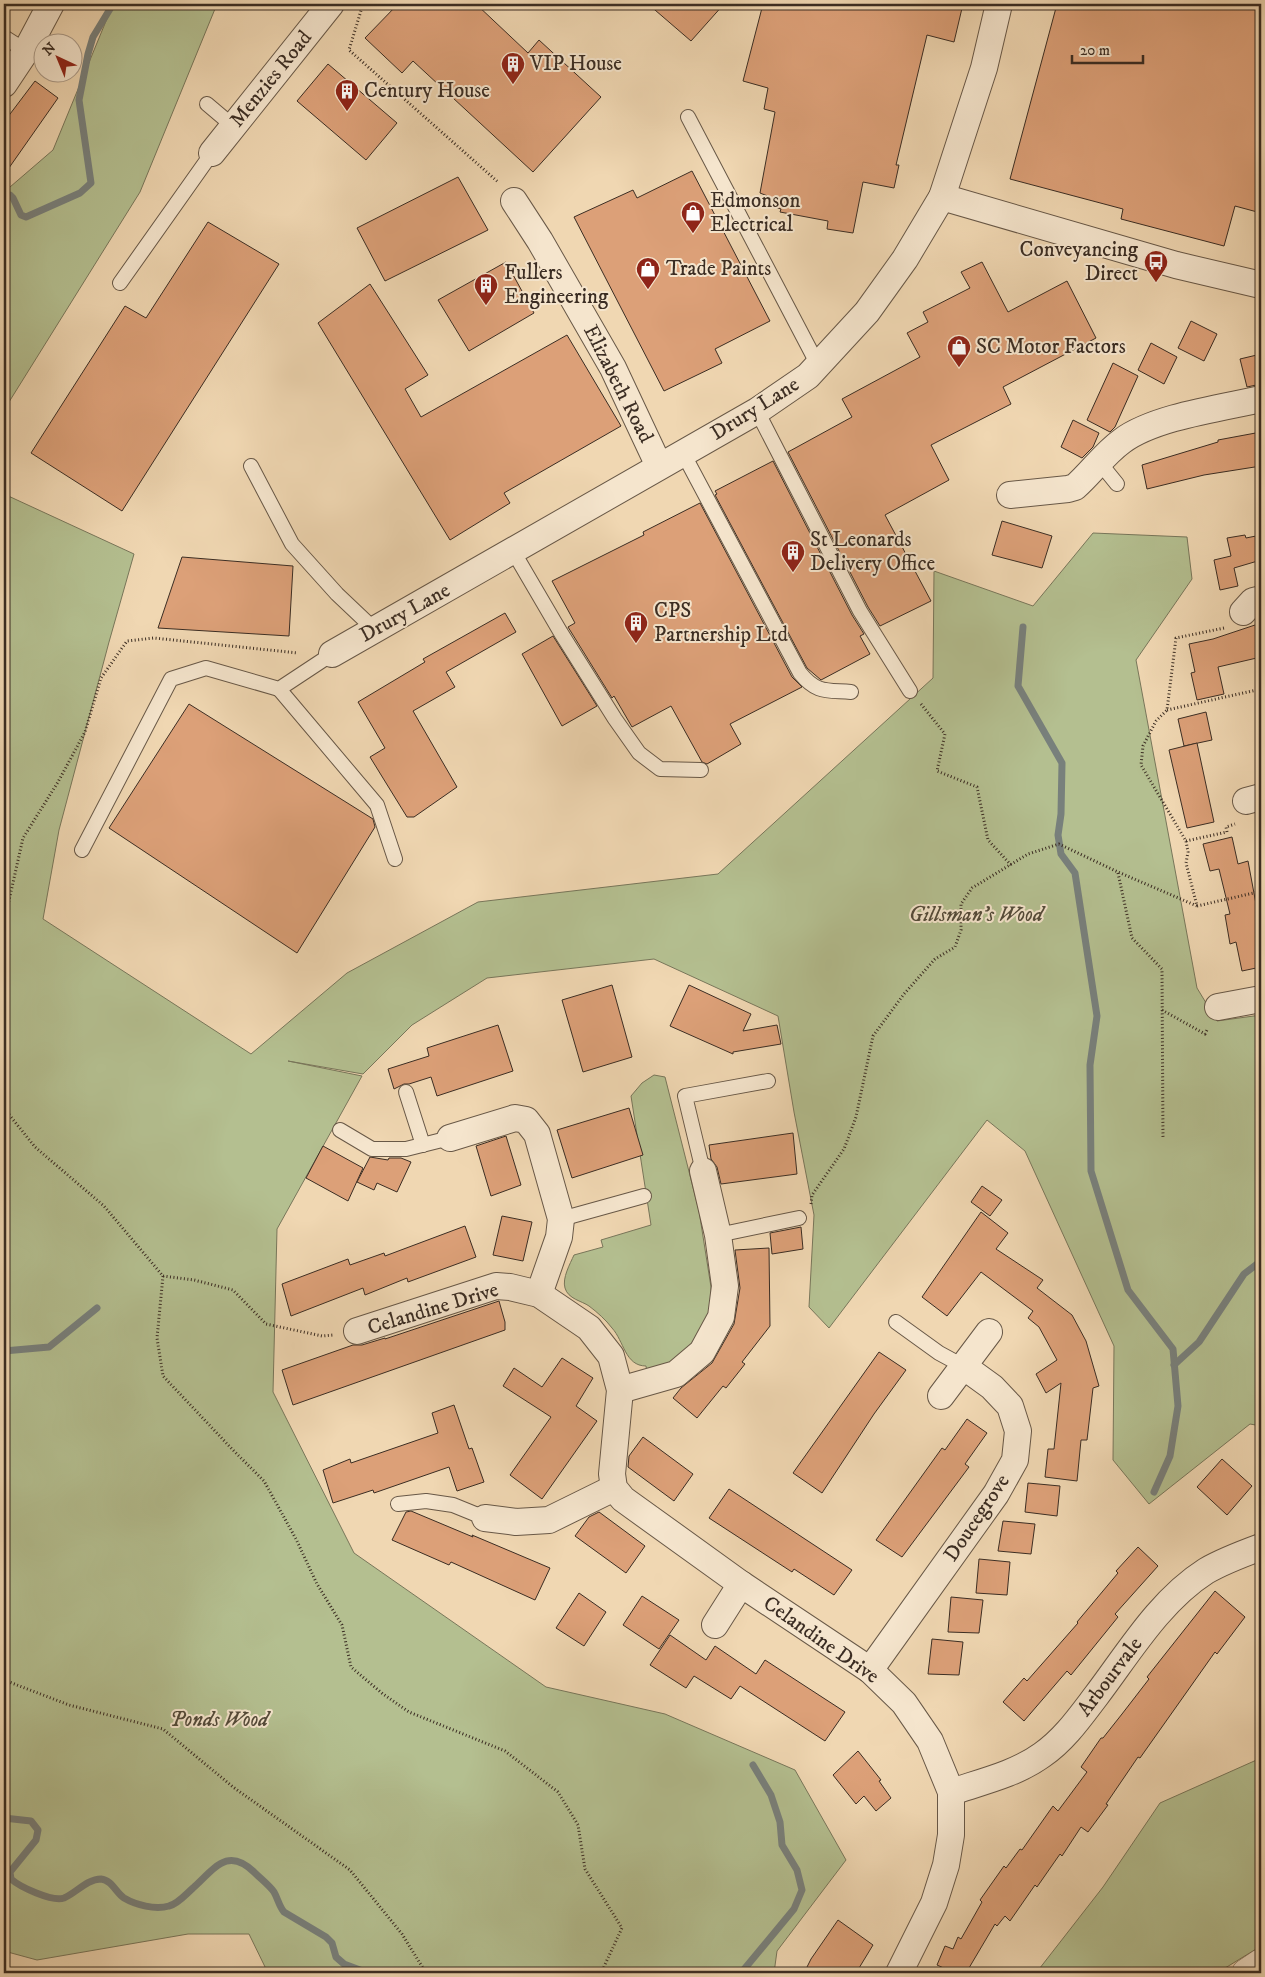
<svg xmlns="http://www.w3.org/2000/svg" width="1265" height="1977" font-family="'IM FELL DW Pica',serif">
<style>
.green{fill:#b4bf90;stroke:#78765a}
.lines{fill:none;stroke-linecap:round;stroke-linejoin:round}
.stream{stroke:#78807c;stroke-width:7}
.building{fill:#dca078;stroke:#3b2d23}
.service-casing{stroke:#685847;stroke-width:16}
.minor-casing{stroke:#685847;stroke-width:28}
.tertiary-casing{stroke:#685847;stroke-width:29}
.path{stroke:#3b2d23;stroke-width:3;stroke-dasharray:1 2.5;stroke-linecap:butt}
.service{stroke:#f5e5cd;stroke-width:14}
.minor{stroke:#f5e5cd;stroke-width:26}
.tertiary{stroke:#f5e5cd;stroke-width:28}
.labels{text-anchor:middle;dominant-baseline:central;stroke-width:4;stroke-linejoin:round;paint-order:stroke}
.poi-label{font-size:21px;fill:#3b2d23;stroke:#f5e5cd;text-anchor:start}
.street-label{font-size:21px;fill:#3b2d23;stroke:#f5e5cd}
.park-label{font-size:21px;font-style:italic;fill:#534a39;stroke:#f5e5cd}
</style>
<rect width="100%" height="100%" fill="#f0d7b2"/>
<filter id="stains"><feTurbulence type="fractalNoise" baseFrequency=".004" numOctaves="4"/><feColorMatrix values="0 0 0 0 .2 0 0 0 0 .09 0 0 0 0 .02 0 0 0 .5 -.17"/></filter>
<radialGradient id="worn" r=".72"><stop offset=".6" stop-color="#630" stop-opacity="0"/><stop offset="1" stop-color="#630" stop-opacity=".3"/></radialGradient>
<g class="green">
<polygon points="113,4 217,4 140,192 4,410 4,188 10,187 53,150"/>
<polygon points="4,494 134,554 109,642 59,830 43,919 251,1054 347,973 478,902 718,874 933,678 934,571 1033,606 1093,533 1187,537 1192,579 1136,660 1197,988 1217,1021 1261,1015 1261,1426 1250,1424 1149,1504 1113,1460 1114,1346 1025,1151 987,1120 829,1328 809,1307 814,1215 794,1112 778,1016 654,959 487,978 412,1025 363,1074 288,1061 362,1076 277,1229 273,1392 354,1553 546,1687 665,1714 795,1770 846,1860 777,1951 774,1973 268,1973 249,1934 188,1934 37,1960 4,1951"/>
<path d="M 654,1075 L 665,1077 L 699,1211 L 711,1287 L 711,1308 L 696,1339 L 675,1361 L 647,1373 L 646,1366 C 625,1366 624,1341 612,1328 C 606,1320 597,1312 589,1306 C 582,1301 568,1299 565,1288 C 562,1278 570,1264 574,1255 L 603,1247 L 601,1240 L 651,1225 L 631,1096 L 642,1083 Z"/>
<polygon points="1261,1758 1261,1946 1217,1973 1036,1973 1103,1887 1160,1803"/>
</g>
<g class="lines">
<g class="stream">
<polyline points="4,196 10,195 13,198 21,215 26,217 80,193 91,183 79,100 88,54 93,37 113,4"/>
<polyline points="1023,627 1018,686 1062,763 1061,814 1058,835 1061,854 1075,873 1097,1016 1090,1065 1091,1171 1128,1290 1173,1349 1178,1406 1170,1456 1154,1492"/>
<polyline points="4,1351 49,1347 97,1308"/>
<polyline points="1174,1365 1199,1342 1244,1274 1261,1261"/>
<path d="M 4,1818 L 31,1821 L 38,1830 L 36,1840 L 10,1872 L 11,1879 C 20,1887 52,1902 64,1898 C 76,1893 87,1879 101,1879 C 112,1880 116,1893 124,1898 C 136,1905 155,1910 169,1906 C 178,1904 186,1894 193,1888 C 215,1868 228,1846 255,1873 C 261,1879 269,1885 274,1892 C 278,1899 279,1906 284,1912 L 326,1937 L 332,1943 L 336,1957 L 344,1964 L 368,1973"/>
<polyline points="741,1973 794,1909 802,1890 797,1870 782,1845 780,1822 771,1795 753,1765"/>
</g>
</g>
<g class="building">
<polygon points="398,4 476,4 528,53 539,40 601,97 533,172 413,61 402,73 365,38"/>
<polygon points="648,4 724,4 691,41"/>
<polygon points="763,4 963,4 954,42 927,35 896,165 899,165 894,188 863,182 853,233 827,229 828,221 780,212 781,209 768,205 770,197 760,193 775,112 764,109 768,88 743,81"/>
<polygon points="1057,4 1261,4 1261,213 1235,206 1224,246 1121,219 1123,209 1010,179"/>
<polygon points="328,64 397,123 366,160 297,101"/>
<polygon points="35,81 58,98 4,175 4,122"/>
<polygon points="692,171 770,321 715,349 722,363 664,391 574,217 633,190 637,198"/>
<polygon points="458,177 488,230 385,281 357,228"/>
<polygon points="208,222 279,264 122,511 31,453 125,306 146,318"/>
<polygon points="506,262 534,313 469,351 438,300"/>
<polygon points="982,262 1008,312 1067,281 1096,338 1003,387 1011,404 931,445 949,480 885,515 931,601 880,626 868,607 788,452 852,417 842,399 920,357 907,333 928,322 923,312 970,288 961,272"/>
<polygon points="370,284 428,375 405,389 421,417 567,335 621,426 504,493 510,503 450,540 318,323"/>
<polygon points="1191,321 1217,334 1204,361 1178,348"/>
<polygon points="1151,343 1177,357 1164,384 1138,370"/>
<polygon points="1261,354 1261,384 1247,387 1240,359"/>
<polygon points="1113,363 1138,376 1115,427 1110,432 1087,420"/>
<polygon points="1073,420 1099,433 1093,447 1082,458 1061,447"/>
<polygon points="1261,432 1261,466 1204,475 1147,489 1142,465 1218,442 1218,440"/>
<polygon points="773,461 852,615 864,634 860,636 870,654 821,680 807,668 715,495 717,494 715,491"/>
<polygon points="700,503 792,677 802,687 730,724 741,744 707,764 702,762 671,706 632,727 614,696 612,698 568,627 575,623 552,581 644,535 643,532"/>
<polygon points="1002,521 1052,536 1042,568 992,555"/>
<polygon points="1245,535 1246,538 1261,535 1261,560 1234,568 1238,586 1220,590 1214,560 1231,556 1227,538"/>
<polygon points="182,557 293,566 289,636 158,628"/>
<polygon points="505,613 516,632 446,672 455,687 413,711 457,787 414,817 407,817 370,757 385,748 358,702 425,662 423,659"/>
<polygon points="1261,623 1261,657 1218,667 1224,694 1197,700 1191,673 1195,672 1189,644 1213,639"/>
<polygon points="553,636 597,706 562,726 522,654"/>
<polygon points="189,704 373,819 375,827 297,953 109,828"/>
<polygon points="1206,712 1212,740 1184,746 1178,719"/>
<polygon points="1197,743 1214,822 1187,828 1169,750"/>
<polygon points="1232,837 1238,864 1248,861 1261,931 1261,967 1242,971 1236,942 1230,944 1225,915 1230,914 1219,869 1210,871 1203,844"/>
<polygon points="612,985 632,1057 583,1072 562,1000"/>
<polygon points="689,985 751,1014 743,1031 777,1025 781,1044 733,1052 733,1054 670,1026"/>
<polygon points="498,1025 513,1071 437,1096 431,1077 409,1084 404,1084 394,1089 388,1069 429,1056 427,1048"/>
<polygon points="629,1108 643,1155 572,1178 557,1130"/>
<polygon points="793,1133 797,1174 721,1184 717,1167 711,1159 709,1145"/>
<polygon points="506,1136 521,1185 491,1196 476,1146"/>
<polygon points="323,1146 363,1168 348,1201 306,1178"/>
<polygon points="370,1157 388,1160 389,1158 401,1158 411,1162 397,1192 377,1183 374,1190 357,1182"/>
<polygon points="982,1186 1002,1200 990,1216 971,1202"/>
<polygon points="981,1212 1008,1233 996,1249 1043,1280 1037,1288 1072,1315 1086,1341 1099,1386 1093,1388 1087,1440 1081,1440 1077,1481 1045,1477 1048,1449 1054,1449 1061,1383 1046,1393 1036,1374 1057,1360 1039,1327 1028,1318 1033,1311 981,1272 947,1316 922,1297"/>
<polygon points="502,1216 532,1222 523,1261 493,1255"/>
<polygon points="465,1226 476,1257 408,1282 407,1278 365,1295 363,1288 291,1316 282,1284 348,1259 350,1265 384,1253 385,1256"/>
<polygon points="801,1227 803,1249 772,1254 770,1233"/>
<polygon points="769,1248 770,1326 742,1362 745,1364 726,1388 723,1386 697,1418 673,1398 681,1388 712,1363 734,1324 740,1288 735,1250"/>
<polygon points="499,1301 505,1322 505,1330 293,1405 282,1370 353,1345 362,1345 385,1338 385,1339"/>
<polygon points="879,1352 906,1370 874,1414 822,1493 793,1473"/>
<polygon points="562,1358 593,1378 576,1406 597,1421 542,1499 510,1475 551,1417 503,1386 514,1368 542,1387"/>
<polygon points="454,1405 469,1449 472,1448 484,1482 457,1491 449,1467 374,1493 373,1490 333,1503 323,1470 350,1459 351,1463 438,1433 432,1413"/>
<polygon points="967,1419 987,1433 965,1464 969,1467 902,1557 876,1540 942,1448 945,1450"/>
<polygon points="643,1437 693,1474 674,1501 628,1467 629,1456"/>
<polygon points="1222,1459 1252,1486 1227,1515 1197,1487"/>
<polygon points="1028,1483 1060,1486 1057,1516 1025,1512"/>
<polygon points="729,1489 852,1570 834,1595 794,1569 792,1572 709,1518"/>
<polygon points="411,1511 473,1537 472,1535 550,1568 535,1600 451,1562 449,1565 392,1540 406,1512"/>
<polygon points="599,1512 645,1546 626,1573 575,1536 589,1517"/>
<polygon points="1003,1521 1035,1524 1031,1554 998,1551"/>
<polygon points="1138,1547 1158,1566 1115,1614 1118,1617 1071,1675 1067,1671 1024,1721 1003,1702 1024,1678 1027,1681 1078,1623 1077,1622 1118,1573 1116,1571"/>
<polygon points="979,1559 1010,1562 1007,1595 976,1593"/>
<polygon points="1215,1591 1245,1617 1217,1654 1215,1652 1140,1758 1138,1757 1106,1804 1108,1805 1088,1832 1081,1827 1062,1856 1060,1854 1037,1887 1035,1885 1010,1921 1005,1916 997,1926 995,1924 966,1973 955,1973 937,1965 945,1946 953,1949 958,1937 961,1939 982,1902 980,1900 1004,1866 1006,1868 1020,1849 1022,1850 1053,1806 1058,1811 1087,1772 1081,1767 1101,1738 1103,1738 1122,1714 1149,1679 1147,1677"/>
<polygon points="579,1593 606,1612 584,1646 556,1628"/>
<polygon points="642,1596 679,1620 659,1649 623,1625"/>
<polygon points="951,1597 983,1600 979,1633 948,1632"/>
<polygon points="670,1635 706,1660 715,1646 756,1674 765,1660 845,1712 825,1741 740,1686 731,1699 694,1676 686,1688 650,1665"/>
<polygon points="932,1639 963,1642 959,1675 928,1674"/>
<polygon points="858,1751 881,1780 879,1781 891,1798 876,1811 864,1796 856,1804 833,1775"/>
<polygon points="838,1920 873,1945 856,1973 804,1973 811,1959"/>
</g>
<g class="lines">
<g class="service-casing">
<g id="service">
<polyline points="4,37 26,51"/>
<polyline points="207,104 233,126"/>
<polyline points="688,117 818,365"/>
<polyline points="120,283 212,153"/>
<polyline points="757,411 860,611 910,691"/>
<path d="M 683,453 L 800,673 C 817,694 827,690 851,692"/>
<polyline points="1100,463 1117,484"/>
<polyline points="251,466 292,544 337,594 375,630"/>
<polyline points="513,551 561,633 615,719 639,753 660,769 701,770"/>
<polyline points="279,689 377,805 395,859"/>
<polyline points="82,850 171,679 206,668 279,689 332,654"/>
<polyline points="406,1092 423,1145"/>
<polyline points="340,1130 372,1149 406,1149 450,1138"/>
<polyline points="703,1171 685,1096 768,1081"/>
<polyline points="561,1219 644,1196"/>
<polyline points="718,1235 799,1218"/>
<polyline points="896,1322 939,1353 963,1366"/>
<polyline points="398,1504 426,1501 453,1505 485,1518"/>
</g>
</g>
<g class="minor-casing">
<g id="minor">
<polyline points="4,84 26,51 51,4"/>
<polyline points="212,153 331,4"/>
<polyline points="942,197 1176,265 1261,285"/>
<polyline points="514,201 540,241 613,368 659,466"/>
<path d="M 1010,495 L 1068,489 L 1075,487 C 1091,473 1104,454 1122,441 C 1154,417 1221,408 1261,399"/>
<polyline points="1243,612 1253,601 1261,599"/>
<polyline points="332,654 757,411 808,376 867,312 905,259 942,197 984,68 999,4"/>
<polyline points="1246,801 1261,797"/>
<polyline points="1218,1007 1261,999"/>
<polyline points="450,1138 515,1118 526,1120 537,1134 561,1219 559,1237 539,1294"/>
<polyline points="357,1331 496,1286 510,1287 539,1294 589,1328 611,1356 620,1390 612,1474 614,1488 623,1499 741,1584 870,1670 904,1703 930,1741 951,1792 951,1835 946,1865 934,1903 899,1973"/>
<polyline points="620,1390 676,1374 702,1352 721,1317 725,1286 718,1235 703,1171"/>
<polyline points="941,1396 989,1332"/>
<polyline points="485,1518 516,1522 549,1520 614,1488"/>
<polyline points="715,1625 741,1584"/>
<polyline points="870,1670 996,1494 1015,1460 1018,1431 1010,1406 992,1387 963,1366"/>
<path d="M 951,1792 C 981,1782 1016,1774 1042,1755 C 1064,1740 1080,1717 1096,1696 C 1128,1654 1159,1601 1206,1571 C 1223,1561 1242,1554 1261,1547"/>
</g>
</g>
<g class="tertiary-casing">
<polyline id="tertiary" points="1246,1973 1261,1963"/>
</g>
<g class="path">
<polyline points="363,4 349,50 498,182"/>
<polyline points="1224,628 1176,638 1167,710 1156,721 1143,746 1141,765 1186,841 1188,852 1186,863 1197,906 1258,892 1261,893"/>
<polyline points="921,704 945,734 937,771 977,787 988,840 1011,865"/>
<polyline points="1167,710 1261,689 1261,691"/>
<polyline points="1186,841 1227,832 1226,827 1235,824"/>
<polyline points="1118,873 1132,938 1162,969 1163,1139"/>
<polyline points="4,911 8,905 23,838 58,782 85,732 101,678 127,641 154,638 298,653"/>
<polyline points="1162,1010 1205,1034 1208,1028"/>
<polyline points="4,1098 7,1112 35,1147 104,1206 163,1276 194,1280 233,1290 266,1324 322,1336 333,1335"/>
<polyline points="811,1204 812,1195 844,1149 856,1117 873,1036 904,994 935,959 955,947 961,930 961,904 972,888 1028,854 1059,844 1118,872 1197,906"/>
<polyline points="163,1276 157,1338 163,1376 232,1449 264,1481 296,1539 317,1584 342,1625 351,1667 383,1694 409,1712 505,1751 558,1792 578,1825 585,1869 622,1928 601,1973"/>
<polyline points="4,1680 69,1705 163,1729 233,1787 350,1870 402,1934 426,1973"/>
</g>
<use href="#service" class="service"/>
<use href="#minor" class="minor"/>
<use href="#tertiary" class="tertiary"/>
</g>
<defs>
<g id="building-pin" transform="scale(1.25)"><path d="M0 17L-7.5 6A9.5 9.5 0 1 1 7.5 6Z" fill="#8f2418" stroke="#f5e5cd"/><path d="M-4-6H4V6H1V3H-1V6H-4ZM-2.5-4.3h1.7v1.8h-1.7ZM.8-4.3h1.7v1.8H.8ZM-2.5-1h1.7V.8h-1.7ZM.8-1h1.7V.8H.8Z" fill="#fff"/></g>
<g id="shop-pin" transform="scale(1.25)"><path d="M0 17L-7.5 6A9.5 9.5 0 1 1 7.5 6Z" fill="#8f2418" stroke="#f5e5cd"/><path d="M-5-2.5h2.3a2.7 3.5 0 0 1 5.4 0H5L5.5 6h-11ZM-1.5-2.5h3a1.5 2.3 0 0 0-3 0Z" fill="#fff"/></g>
<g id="bus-pin" transform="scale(1.25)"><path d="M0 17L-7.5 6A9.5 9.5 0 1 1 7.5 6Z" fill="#8f2418" stroke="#f5e5cd"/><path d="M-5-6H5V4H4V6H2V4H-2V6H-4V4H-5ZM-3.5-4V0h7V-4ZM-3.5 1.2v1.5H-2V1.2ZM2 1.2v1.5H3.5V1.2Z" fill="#fff"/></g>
</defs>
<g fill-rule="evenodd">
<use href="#building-pin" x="513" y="64"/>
<use href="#building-pin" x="347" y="91"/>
<use href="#shop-pin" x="693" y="213"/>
<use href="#bus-pin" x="1156" y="262"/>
<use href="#shop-pin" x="648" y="269"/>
<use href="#building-pin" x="486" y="285"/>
<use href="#shop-pin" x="959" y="347"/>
<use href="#building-pin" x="793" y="552"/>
<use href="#building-pin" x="636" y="623"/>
</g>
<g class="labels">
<g class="poi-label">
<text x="530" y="64">VIP House</text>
<text x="364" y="91">Century House</text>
<text x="710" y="201">Edmonson<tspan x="710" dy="24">Electrical</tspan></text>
<text x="1138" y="250" text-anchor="end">Conveyancing<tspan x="1138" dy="24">Direct</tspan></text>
<text x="666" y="269">Trade Paints</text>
<text x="504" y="273">Fullers<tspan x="504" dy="24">Engineering</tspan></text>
<text x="976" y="347">SC Motor Factors</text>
<text x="810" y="540">St Leonards<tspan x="810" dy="24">Delivery Office</tspan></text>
<text x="654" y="611">CPS<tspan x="654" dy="24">Partnership Ltd</tspan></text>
</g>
<g class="street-label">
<text transform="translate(271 79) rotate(-51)">Menzies Road</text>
<text transform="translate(618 384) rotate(63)">Elizabeth Road</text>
<text transform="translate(755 409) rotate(-32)">Drury Lane</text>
<text transform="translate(405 613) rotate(-29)">Drury Lane</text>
<text transform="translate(433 1309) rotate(-17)">Celandine Drive</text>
<text transform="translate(977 1518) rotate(-56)">Doucegrove</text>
<text transform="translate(821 1640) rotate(35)">Celandine Drive</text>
<text transform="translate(1110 1677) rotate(-53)">Arbourvale</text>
</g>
<g class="park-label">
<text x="976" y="915">Gillsman's Wood</text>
<text x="219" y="1720">Ponds Wood</text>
</g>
</g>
<rect width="1265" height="1977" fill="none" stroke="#f0d7b2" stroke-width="20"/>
<rect x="5" y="5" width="1255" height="1967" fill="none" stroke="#3b2d23" stroke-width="2.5"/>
<rect x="10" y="10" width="1245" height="1957" fill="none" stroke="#3b2d23"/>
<g transform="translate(58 58) rotate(316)"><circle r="24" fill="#f5e5cd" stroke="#ab9b89"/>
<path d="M0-4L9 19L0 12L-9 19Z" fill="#8f2418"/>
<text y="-8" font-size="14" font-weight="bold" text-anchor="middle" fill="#3b2d23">N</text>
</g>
<path d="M1072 55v8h71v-8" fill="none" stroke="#3b2d23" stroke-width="2.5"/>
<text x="1080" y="55" font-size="15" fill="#3b2d23" stroke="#f5e5cd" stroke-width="4" paint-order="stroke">20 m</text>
<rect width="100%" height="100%" filter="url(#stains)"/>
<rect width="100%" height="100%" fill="url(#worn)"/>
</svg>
